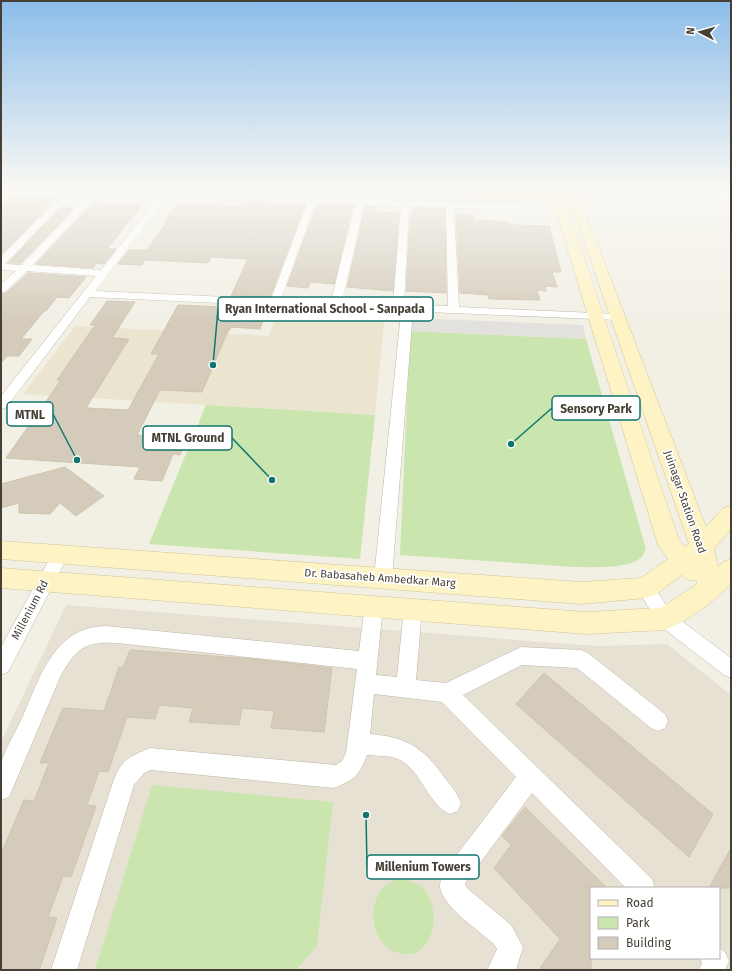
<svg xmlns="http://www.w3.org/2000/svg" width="732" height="971" font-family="'Fira Sans',sans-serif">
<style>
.residential{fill:#e6e1d3;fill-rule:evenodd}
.education{fill:#ebe5cf}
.green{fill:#cae6ae}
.parking{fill:#e3e1dd}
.building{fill:#d4cbbb;stroke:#cec4ae}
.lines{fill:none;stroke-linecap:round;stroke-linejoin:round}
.street-casing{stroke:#beb7a8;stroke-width:1}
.secondary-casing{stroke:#d2c596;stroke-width:1}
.street{fill:#fff;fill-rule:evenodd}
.secondary{fill:#fef3c4;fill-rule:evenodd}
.labels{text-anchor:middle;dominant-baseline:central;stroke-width:3.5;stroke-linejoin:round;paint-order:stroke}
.street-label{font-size:11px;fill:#453f35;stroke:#fff}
.leader{fill:none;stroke:#0f766e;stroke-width:1.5}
.callout-dot{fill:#0f766e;stroke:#fff;stroke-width:1.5}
.callout{fill:#fff;stroke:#0f766e;stroke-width:1.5}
.callout-label{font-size:12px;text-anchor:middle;font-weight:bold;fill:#453f35}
</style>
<rect width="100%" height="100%" fill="#f2efe5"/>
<path class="residential" d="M 66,605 L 597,646 L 667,644 L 731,695 L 731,970 L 1,970 L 1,742 ZM 591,888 L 719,888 L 719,958 L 591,958 Z"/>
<polygon class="education" points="279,308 385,312 375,415 23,394 75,326 269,336"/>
<g class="green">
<path d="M 410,331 L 586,339 L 646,549 C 644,553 643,557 639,559 C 626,569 591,567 575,567 L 400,555 Z"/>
<polygon points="206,405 375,415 360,559 149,544"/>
<polygon points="152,785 333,802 317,946 296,970 95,970"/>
<path d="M 398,879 C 451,879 440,966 399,953 C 391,951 384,946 380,939 C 367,917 373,887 398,879 Z"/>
</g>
<polygon class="parking" points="411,318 583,325 586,339 410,331"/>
<g class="building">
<polygon points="12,197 53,198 44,207 48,207 1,255 1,207"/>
<polygon points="93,203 142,205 107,249 116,249 104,264 96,263 93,268 36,264"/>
<polygon points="248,203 305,205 270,297 231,296 248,259 211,257 208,263 145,260 142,265 118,264 129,250 147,250 167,222 164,222 176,205 188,206 189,204 247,206"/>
<polygon points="319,205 353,205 334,284 310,282 308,288 287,286 316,206"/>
<polygon points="61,207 74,208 21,263 8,263"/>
<polygon points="365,207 375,207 374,212 399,213 393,291 347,287"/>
<polygon points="413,208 445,208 446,293 406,291 410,213 412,214"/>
<polygon points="456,214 473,215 473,220 508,222 509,225 549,226 561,272 552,272 557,287 545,286 546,291 537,290 540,300 489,299 488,295 460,293"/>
<polygon points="28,273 86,277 69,298 57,297 46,311 44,311 21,339 32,339 19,356 7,356 1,363 1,294 6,293"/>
<polygon points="107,301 135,302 112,338 129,339 86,408 128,410 159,354 151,354 178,305 225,307 226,305 268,307 260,329 231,327 229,331 228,331 202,392 160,390 137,435 187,438 180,455 173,454 162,481 134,479 140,467 6,458 61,380 57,380 95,325 90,325"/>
<polygon points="65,467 104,496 76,516 60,503 50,514 19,513 19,503 1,508 1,484"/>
<polygon points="130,650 253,659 332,668 324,732 271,728 274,711 242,708 239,725 189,722 193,708 159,705 155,719 127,717 108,772 99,771 87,805 96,806 71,877 63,876 48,917 57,918 39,970 1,970 1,854 24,800 34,801 49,763 40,763 63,708 104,711 119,667 123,668"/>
<polygon points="544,673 713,814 689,857 516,704"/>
<polygon points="525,807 607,888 591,888 591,970 539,970 560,939 494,868 511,845 502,836"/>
<polygon points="731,848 731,888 709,888"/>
</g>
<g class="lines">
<g class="street-casing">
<g id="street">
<path d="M 1,188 L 543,205 L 546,206 L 547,208 L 546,210 L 454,208 L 459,307 L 618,314 L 624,317 L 618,320 L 405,311 L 412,323 L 392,578 L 389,583 L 383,585 L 377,583 L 374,578 L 400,323 L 394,311 L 90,297 L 6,408 L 1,409 L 1,396 L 96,276 L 27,271 L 5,292 L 1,293 L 1,284 L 16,271 L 1,270 L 1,257 L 53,204 L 59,204 L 60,206 L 59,208 L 5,264 L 22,265 L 84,199 L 87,198 L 91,201 L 90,203 L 33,265 L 101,270 L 158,198 L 1,192 ZM 166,198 L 307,203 L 271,299 L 95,291 ZM 315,203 L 355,204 L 331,301 L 281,299 ZM 364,205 L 401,206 L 393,304 L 342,302 ZM 409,206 L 446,207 L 448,306 L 404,304 Z"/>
<polygon points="713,188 721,188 726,195 731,195 731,201 721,200"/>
<polygon points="61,547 67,549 69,554 8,672 1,675 1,647 55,549"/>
<polygon points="646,581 652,583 671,613 731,658 731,678 724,675 659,625 637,588 640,583"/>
<path d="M 374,598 L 380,600 L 383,606 L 376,675 L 397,677 L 404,609 L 407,603 L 413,601 L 419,603 L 422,609 L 416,680 L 446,683 L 521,647 L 581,650 L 588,653 L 665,714 L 668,721 L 665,728 L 658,731 L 651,728 L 577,668 L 522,665 L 463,695 L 652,879 L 655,888 L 626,888 L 532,793 L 465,883 L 467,888 L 511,925 L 523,947 L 516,970 L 487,970 L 497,949 L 493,943 C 478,930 443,907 440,887 C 440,880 443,874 446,869 L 516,777 L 442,702 L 374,694 L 370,734 C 406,737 423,747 444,777 C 451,785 457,793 461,803 L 458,811 L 450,814 C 428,805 421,769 398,759 C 388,755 377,756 367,755 C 359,775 355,780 334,788 L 150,770 L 144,773 L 134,785 L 77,970 L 51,970 L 114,779 C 122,759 131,756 150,748 L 336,765 L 342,761 L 346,753 L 357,669 L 117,643 C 85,641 77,648 61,675 L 9,797 L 1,800 C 1,789 0,774 1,763 C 6,747 16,731 23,716 C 41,676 54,627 106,626 L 359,651 L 365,606 L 368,600 Z"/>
<polygon points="719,948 725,952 729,961 725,970 699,970 702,963 700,958 719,958"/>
</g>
</g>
<g class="secondary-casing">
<path id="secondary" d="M 352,188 L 465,188 L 536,191 L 533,188 L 568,188 L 578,194 L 706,527 L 723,508 L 731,506 L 731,529 L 714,549 L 718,567 L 723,562 L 731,559 L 731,584 C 714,601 687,622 665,630 L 586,634 L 1,588 L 1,568 L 586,612 L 661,608 L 697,584 L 696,580 C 691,582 685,579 682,575 L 655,595 L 646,598 L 581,604 L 1,559 L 1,541 L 581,582 L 641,578 L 668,559 L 658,545 L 552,198 L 357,191 ZM 563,195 L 569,198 L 689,544 L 685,547 L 679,540 Z"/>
</g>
<use href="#street" class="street"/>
<use href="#secondary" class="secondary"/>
</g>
<linearGradient id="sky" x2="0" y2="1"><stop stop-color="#8cbdeb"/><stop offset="0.58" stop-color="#f9f8f3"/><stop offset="1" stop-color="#f9f8f3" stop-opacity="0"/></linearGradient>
<rect width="732" height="324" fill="url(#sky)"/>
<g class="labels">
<g class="street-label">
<text transform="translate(685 502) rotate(71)">Juinagar Station Road</text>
<text transform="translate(380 578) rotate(4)">Dr. Babasaheb Ambedkar Marg</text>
<text transform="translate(30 610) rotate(-62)">Millenium Rd</text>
</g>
</g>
<path class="leader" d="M213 365L218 309M511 444L552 408M77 460L53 414M272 480L232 438M366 815L367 867"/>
<g class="callout-dot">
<circle cx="213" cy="365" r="4"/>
<circle cx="511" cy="444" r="4"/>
<circle cx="77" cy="460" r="4"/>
<circle cx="272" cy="480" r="4"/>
<circle cx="366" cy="815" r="4"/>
</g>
<g class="callout">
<rect x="218" y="297" width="215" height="24" rx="4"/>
<rect x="552" y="396" width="88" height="24" rx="4"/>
<rect x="7" y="402" width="46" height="24" rx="4"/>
<rect x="143" y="426" width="89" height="24" rx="4"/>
<rect x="367" y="855" width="112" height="24" rx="4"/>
</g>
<g class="callout-label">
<text x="325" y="313">Ryan International School - Sanpada</text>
<text x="596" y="413">Sensory Park</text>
<text x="30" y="419">MTNL</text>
<text x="188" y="442">MTNL Ground</text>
<text x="423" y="871">Millenium Towers</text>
</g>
<rect width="732" height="971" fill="none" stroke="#453f35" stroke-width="4"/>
<rect x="590" y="887" width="130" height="72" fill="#ffffff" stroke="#b5b2ae"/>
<rect x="598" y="900" width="20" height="6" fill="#fef3c4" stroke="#b5b2ae"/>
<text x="626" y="907" font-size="12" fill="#453f35">Road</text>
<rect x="598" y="917" width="20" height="12" fill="#cae6ae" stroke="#b5b2ae"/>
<text x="626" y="927" font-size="12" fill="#453f35">Park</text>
<rect x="598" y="937" width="20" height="12" fill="#d4cbbb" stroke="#b5b2ae"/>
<text x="626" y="947" font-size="12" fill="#453f35">Building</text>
<g transform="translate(700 32) rotate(276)" stroke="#ffffff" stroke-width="3" paint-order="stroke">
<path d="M0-3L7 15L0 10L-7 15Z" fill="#453f35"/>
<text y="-6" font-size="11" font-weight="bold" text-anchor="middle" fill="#453f35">N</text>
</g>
</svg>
